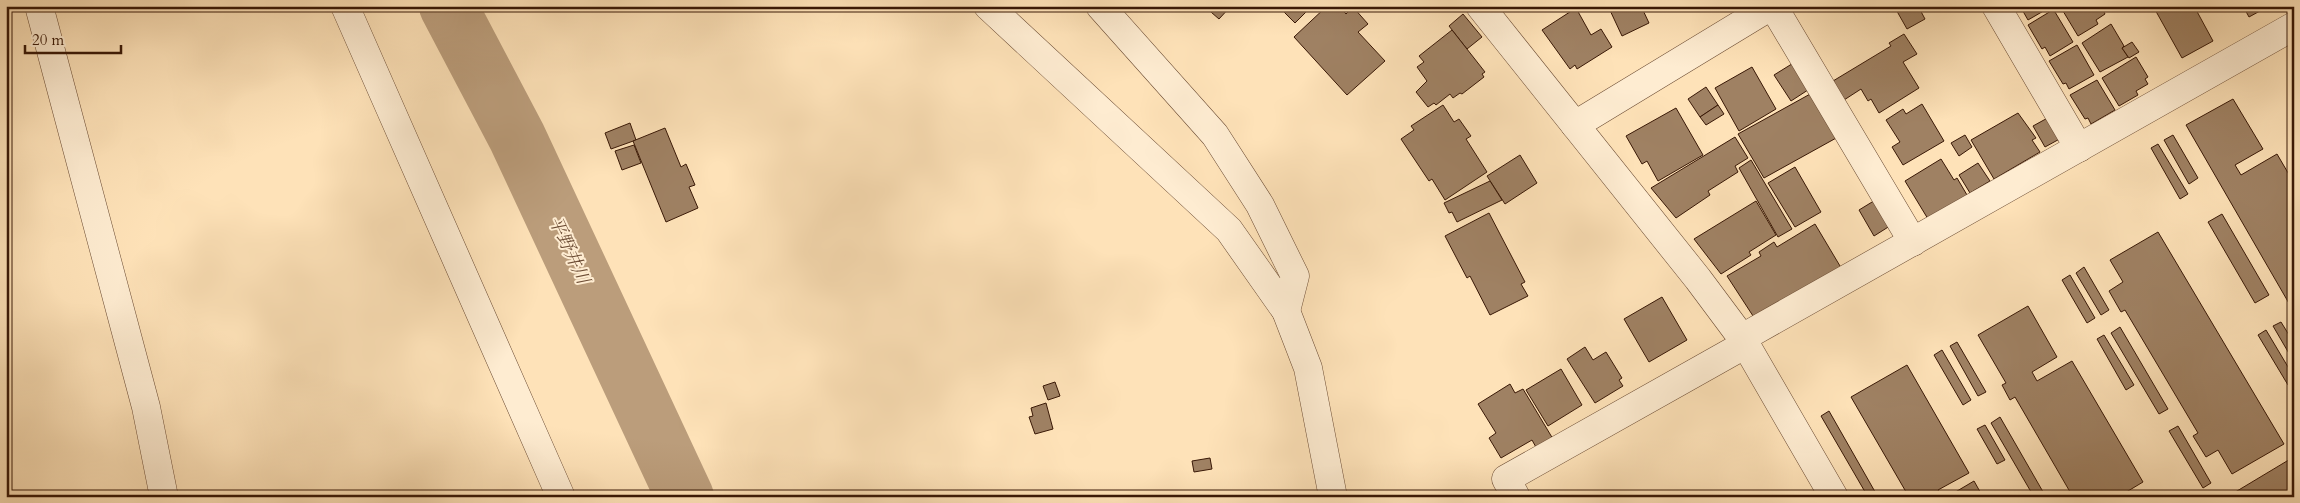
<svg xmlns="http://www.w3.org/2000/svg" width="2300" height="503" font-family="Cardo,'Noto Serif JP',serif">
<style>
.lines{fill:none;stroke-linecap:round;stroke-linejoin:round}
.river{stroke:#bb9d7b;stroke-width:58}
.building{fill:#9f8163;stroke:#391806}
.street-casing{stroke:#6a4a32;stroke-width:29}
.street{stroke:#feecd1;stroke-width:28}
.labels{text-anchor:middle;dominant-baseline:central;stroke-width:4;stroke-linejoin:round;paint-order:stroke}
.water-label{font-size:18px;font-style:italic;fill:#6d4d35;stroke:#feecd1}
</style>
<rect width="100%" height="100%" fill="#fee2b8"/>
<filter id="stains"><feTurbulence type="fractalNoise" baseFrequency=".004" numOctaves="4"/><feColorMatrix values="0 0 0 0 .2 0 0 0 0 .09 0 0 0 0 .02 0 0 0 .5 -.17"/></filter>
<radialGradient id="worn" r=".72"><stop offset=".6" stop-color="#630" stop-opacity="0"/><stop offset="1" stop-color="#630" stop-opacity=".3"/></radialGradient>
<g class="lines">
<polyline class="river" points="448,6 517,137 685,497"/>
</g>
<g class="building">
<polygon points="1204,6 1231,6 1219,19"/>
<polygon points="1278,6 1312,6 1295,23"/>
<polygon points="1327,6 1339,6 1346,14 1353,7 1368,24 1358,32 1385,61 1347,95 1294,37"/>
<polygon points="1608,6 1641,6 1649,23 1622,36"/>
<polygon points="1894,6 1918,6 1925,19 1907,29"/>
<polygon points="2020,6 2052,6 2028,20"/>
<polygon points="2060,6 2105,6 2102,8 2105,14 2096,20 2098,24 2078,36"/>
<polygon points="2153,6 2194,6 2213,41 2182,58"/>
<polygon points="2243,6 2269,6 2249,17"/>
<polygon points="1576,8 1591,35 1601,29 1612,47 1577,69 1575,65 1570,69 1542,30"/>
<polygon points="2051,11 2055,12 2073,42 2050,56 2045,47 2042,49 2028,25"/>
<polygon points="1463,14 1482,37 1467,49 1449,26"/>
<polygon points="2111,24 2124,46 2122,48 2128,57 2100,72 2082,43"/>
<polygon points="1452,30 1485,72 1482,74 1484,77 1462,94 1460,93 1453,98 1450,94 1436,105 1434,103 1428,107 1416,92 1427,81 1417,67 1424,62 1419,56"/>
<polygon points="1904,34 1917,54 1903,62 1919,88 1879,113 1871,99 1868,101 1861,89 1844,100 1833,81 1891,46 1889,43"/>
<polygon points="2132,42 2139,52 2129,58 2122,48"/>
<polygon points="2077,45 2094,75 2069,89 2066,83 2063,84 2049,61"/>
<polygon points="2136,57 2148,77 2145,79 2148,84 2136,91 2138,95 2119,106 2102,78"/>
<polygon points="1795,62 1811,88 1791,101 1774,75"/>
<polygon points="1752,67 1776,109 1739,131 1715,88"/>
<polygon points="2097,80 2115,110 2091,124 2088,118 2085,119 2070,95"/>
<polygon points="1706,87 1718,105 1700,117 1688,99"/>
<polygon points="1812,93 1838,137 1764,178 1738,134"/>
<polygon points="2233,99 2263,149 2235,165 2241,175 2277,154 2294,183 2294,312 2186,125"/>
<polygon points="1922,104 1944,141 1903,165 1892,147 1900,142 1886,120 1903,109 1906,114"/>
<polygon points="1443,105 1454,122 1459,119 1471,136 1466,139 1487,172 1445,200 1432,179 1429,181 1401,139 1414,130 1411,126"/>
<polygon points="1718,105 1724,114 1706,125 1700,117"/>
<polygon points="1676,108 1703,155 1658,181 1647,161 1642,164 1626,136"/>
<polygon points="2018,113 2036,138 2032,140 2040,152 1994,179 1971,140"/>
<polygon points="2053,115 2065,136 2045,147 2033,126"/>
<polygon points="630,123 636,140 611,149 605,133"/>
<polygon points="665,128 681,167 686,164 695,185 689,187 698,208 666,222 633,141"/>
<polygon points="1965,135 1972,147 1959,156 1951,143"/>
<polygon points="2173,135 2198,178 2189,184 2164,140"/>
<polygon points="1735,137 1748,158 1735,166 1738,172 1708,191 1710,195 1676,218 1651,188"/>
<polygon points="2158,144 2188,194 2180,199 2151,148"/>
<polygon points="634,145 641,163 622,170 615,151"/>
<polygon points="1520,155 1537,183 1505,204 1487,176"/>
<polygon points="1941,159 1954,180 1957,178 1967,195 1928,219 1905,181"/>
<polygon points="1751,160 1792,229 1778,237 1739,168"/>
<polygon points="1978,163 1990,181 1970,193 1959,175"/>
<polygon points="1795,167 1821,212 1795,227 1768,183"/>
<polygon points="1490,181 1502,200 1457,222 1452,212 1449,213 1444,203"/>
<polygon points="1877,199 1893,224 1874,236 1859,210"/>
<polygon points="1756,201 1776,235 1749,252 1751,255 1721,274 1694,239"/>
<polygon points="1489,213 1525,282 1521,284 1528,296 1490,315 1470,276 1467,278 1445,236"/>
<polygon points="2222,214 2269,295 2255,303 2208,222"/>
<polygon points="1815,224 1843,271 1755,319 1727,276 1761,256 1759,252 1774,242 1777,247"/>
<polygon points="2158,232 2284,444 2232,474 2218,450 2206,457 2193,436 2198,433 2125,310 2121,312 2109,291 2123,282 2110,260"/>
<polygon points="2084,267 2109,310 2101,315 2076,273"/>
<polygon points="2070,275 2095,318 2087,323 2062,280"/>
<polygon points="1662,297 1687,340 1649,362 1624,319"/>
<polygon points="2028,306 2057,357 2032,372 2037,381 2072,361 2143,482 2118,497 2073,497 2015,397 2010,400 2002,385 2006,383 1978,335"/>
<polygon points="2281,322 2294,343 2294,362 2273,326"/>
<polygon points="2120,327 2168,409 2159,414 2111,333"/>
<polygon points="2266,330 2294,377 2294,382 2288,385 2258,335"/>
<polygon points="2104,335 2134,385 2126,390 2097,339"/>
<polygon points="1957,342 1986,392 1978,396 1950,346"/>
<polygon points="1585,347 1593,360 1606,352 1622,378 1619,380 1623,386 1595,403 1567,359"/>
<polygon points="1942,350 1971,400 1963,405 1934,355"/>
<polygon points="1907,365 1969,473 1938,490 1942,497 1909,497 1851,397"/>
<polygon points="1561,369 1582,405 1548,426 1526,390"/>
<polygon points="1055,382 1060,396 1048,400 1043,386"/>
<polygon points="1510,384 1515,393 1523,389 1553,439 1537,449 1532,440 1501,458 1489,438 1496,433 1478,404"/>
<polygon points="1046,403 1053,429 1035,434 1029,417 1033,416 1031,408"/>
<polygon points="1829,411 1878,497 1868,497 1821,416"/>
<polygon points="2000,417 2046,497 2034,497 1991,423"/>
<polygon points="1985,425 2005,460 1997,464 1977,429"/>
<polygon points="2178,426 2211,483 2203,488 2169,431"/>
<polygon points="1210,458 1212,469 1194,472 1192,461"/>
<polygon points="2292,458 2294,462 2294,497 2234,497 2232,494"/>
<polygon points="1974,481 1983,497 1947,497"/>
</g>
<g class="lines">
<g class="street-casing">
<g id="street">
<polyline points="39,6 146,407 164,497"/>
<polyline points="345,6 561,497"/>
<polyline points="988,6 1229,230 1286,311 1308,368 1333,497"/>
<polyline points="1100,6 1215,135 1260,205 1295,276 1286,311"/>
<polyline points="1480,6 1698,279 1742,338 1834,497"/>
<polyline points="1773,6 1913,242"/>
<polyline points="1996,6 2079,148"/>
<polyline points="1575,125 1771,6"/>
<polyline points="1742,338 2294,26"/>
<polyline points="1516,497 1506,479 1746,344"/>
</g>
</g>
<use href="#street" class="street"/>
</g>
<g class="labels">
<g class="water-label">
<text transform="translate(569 250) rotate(65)">平野井川</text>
</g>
</g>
<rect width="2300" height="503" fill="none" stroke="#fee2b8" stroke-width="25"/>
<rect x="8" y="8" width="2285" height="488" fill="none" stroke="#391806" stroke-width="2.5"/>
<rect x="12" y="12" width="2275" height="478" fill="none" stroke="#391806"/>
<path d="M25 45v8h96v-8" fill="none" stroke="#391806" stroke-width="2.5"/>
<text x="32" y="45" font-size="15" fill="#391806" stroke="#feecd1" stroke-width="4" paint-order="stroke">20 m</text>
<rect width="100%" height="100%" filter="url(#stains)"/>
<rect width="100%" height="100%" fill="url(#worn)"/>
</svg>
